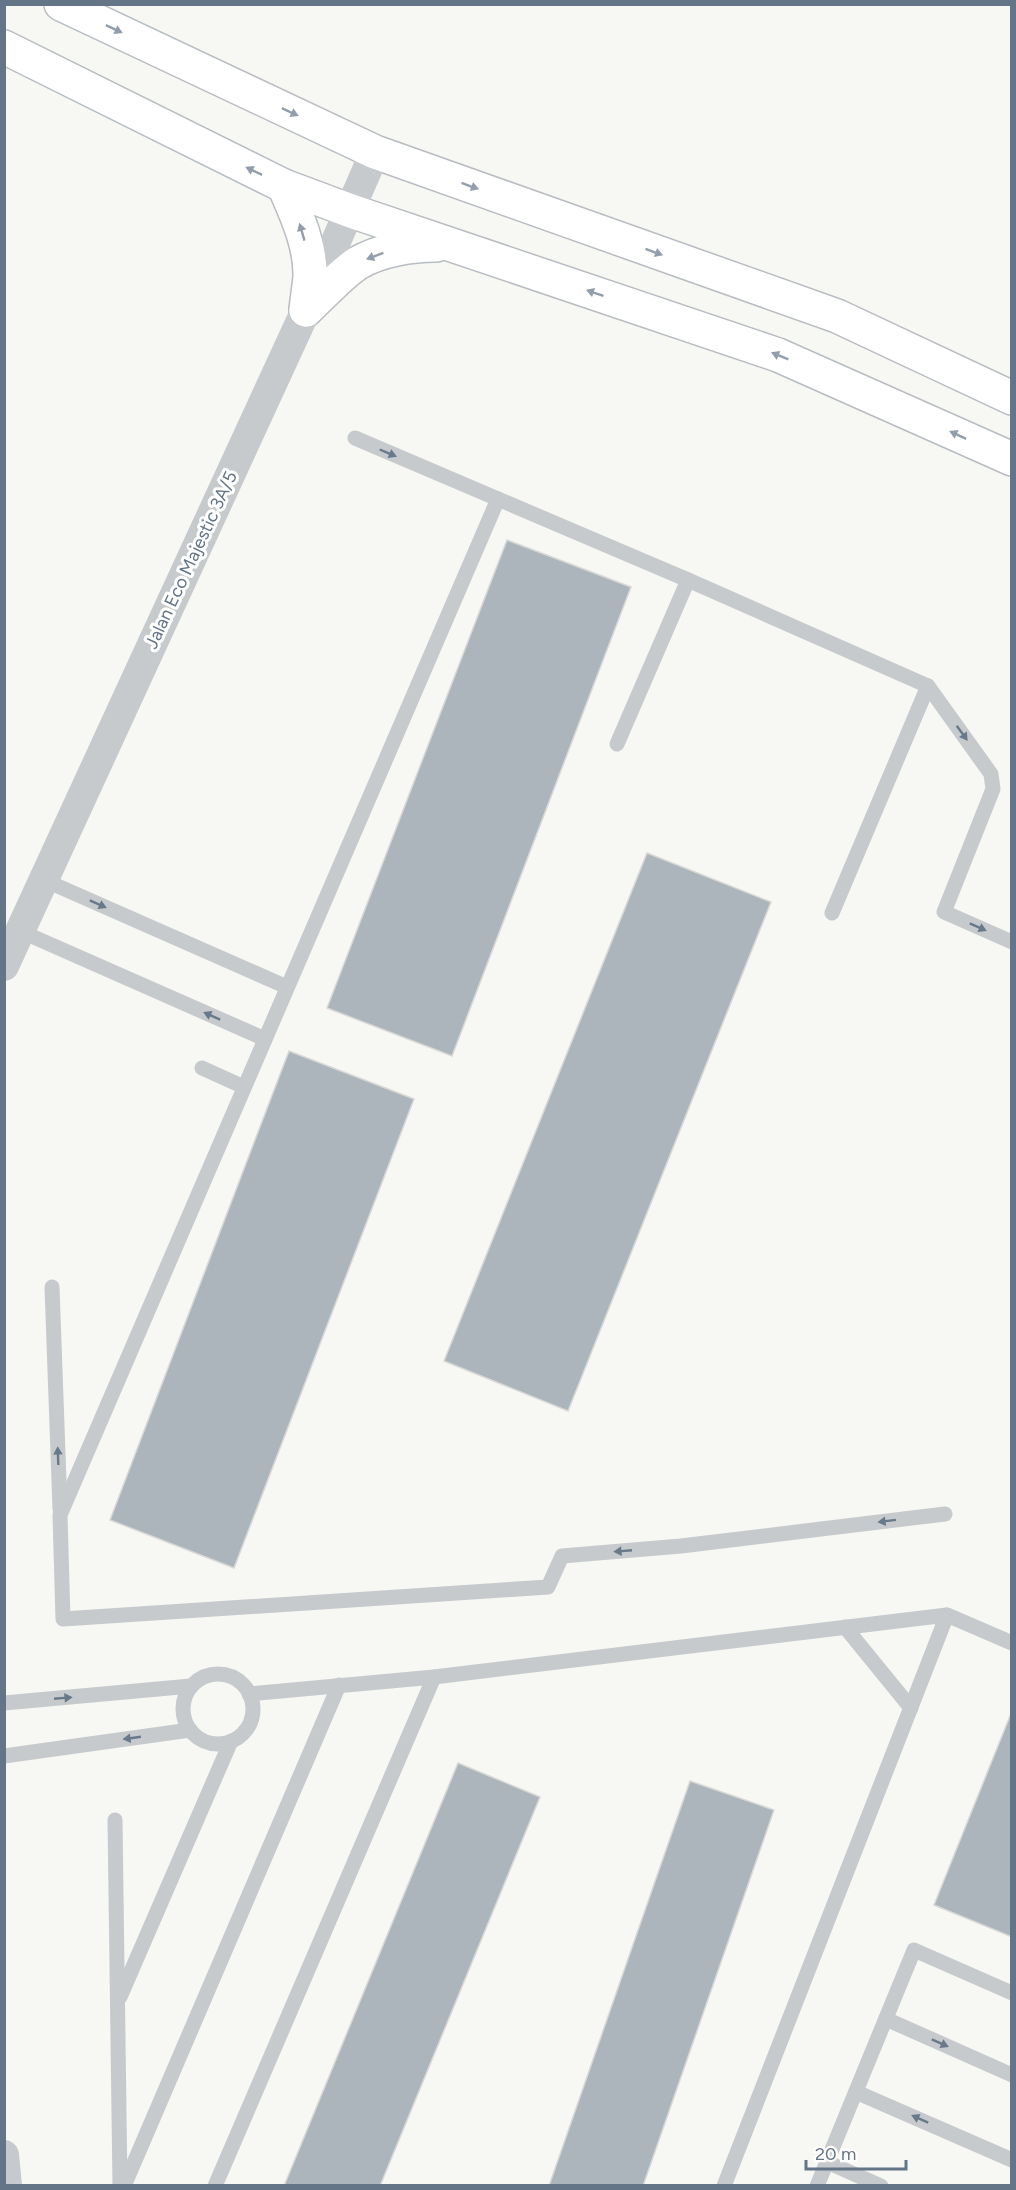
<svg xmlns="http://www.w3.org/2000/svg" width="1016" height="2190" font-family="Figtree,sans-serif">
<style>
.building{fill:#acb5bb;stroke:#d8d8d6;stroke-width:1.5}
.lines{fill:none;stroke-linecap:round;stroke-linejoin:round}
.secondary-casing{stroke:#b8bdc2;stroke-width:36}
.lane{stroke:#c6cacd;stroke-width:15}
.street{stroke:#c6cacd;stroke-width:30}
.secondary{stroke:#fff;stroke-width:33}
.oneway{fill:#929eab}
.oneway2{fill:#68798a}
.labels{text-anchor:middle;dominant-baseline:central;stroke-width:6;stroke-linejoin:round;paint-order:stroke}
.street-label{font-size:18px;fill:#637587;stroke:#fff}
</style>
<rect width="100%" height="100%" fill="#f7f7f3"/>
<g class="building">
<polygon points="507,540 631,587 452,1056 327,1008"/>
<polygon points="647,853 771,902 568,1411 444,1361"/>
<polygon points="289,1051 414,1099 234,1568 110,1520"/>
<polygon points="1012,1711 1012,1937 934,1905"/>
<polygon points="458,1763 540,1797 380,2186 284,2186"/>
<polygon points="690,1781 774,1810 643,2186 549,2186"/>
</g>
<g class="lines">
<g class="secondary-casing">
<g id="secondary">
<polyline points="61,4 375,152 837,316 1012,398"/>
<polyline points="4,47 284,186 351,211 778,355 1012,459"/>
<path d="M 284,186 C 296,214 311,245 310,277 C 309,288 307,299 306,310"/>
<path d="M 306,310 C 320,297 343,272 358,263 C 380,250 412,245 436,245"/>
</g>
</g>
<g class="lane">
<polyline points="355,438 688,580 928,686 832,913"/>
<polyline points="498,499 60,1515 63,1619 548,1587 562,1556 681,1546 945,1514"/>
<polyline points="928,686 991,774 993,789 944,912 1012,942"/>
<polyline points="617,744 688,580"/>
<polyline points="44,880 287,987"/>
<polyline points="20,931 265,1039"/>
<polyline points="202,1068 244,1087"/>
<polyline points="52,1287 60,1509"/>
<polyline points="947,1615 1012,1643"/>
<polyline points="845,1627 911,1708"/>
<circle cx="218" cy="1709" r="35"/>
<polyline points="249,1694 434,1677 947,1615 724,2186"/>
<polyline points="4,1703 191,1686"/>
<polyline points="4,1756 190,1730"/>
<polyline points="115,1820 120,2186"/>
<polyline points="120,1997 231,1741"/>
<polyline points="886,2019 1012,2075"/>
<polyline points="856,2092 1012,2160"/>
<polyline points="827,2162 881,2186"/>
<polyline points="124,2186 339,1685"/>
<polyline points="215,2186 434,1677"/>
<polyline points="817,2186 914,1950 1012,1993"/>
</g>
<g class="street">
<polyline points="4,966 306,310 375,152"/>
<polyline points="4,2155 7,2186"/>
</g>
<use href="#secondary" class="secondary"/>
</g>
<defs><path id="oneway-solid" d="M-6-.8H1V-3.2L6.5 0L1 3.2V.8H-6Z" transform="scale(1.5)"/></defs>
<g class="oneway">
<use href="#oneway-solid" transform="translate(114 29) rotate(25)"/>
<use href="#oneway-solid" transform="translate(290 112) rotate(25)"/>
<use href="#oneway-solid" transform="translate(254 171) rotate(-154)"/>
<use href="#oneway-solid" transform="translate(470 186) rotate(20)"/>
<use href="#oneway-solid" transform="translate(302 232) rotate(-106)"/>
<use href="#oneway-solid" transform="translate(654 252) rotate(20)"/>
<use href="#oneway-solid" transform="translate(375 256) rotate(159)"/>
<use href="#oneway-solid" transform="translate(595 293) rotate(-161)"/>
<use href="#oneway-solid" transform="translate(780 356) rotate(-158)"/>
<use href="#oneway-solid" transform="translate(958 435) rotate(-155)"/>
</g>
<g class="oneway2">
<use href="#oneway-solid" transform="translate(388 453) rotate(23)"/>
<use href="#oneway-solid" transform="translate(962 733) rotate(54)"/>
<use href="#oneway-solid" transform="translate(98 904) rotate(24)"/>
<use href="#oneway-solid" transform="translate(978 927) rotate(24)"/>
<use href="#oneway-solid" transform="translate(212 1016) rotate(-156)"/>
<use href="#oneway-solid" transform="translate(58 1456) rotate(-92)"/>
<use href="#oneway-solid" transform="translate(887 1521) rotate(173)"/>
<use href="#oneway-solid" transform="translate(623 1551) rotate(175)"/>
<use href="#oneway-solid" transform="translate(63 1698) rotate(-5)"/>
<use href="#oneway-solid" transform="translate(132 1738) rotate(172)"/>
<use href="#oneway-solid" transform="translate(940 2043) rotate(24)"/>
<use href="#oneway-solid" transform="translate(920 2119) rotate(-156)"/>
</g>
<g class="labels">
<g class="street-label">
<text transform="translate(191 560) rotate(-65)">Jalan Eco Majestic 3A/5</text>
</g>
</g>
<rect width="1016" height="2190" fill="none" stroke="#637587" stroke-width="12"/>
<path d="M806 2160v9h100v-9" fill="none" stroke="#637587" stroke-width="3"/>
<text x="815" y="2160" font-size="18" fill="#637587" stroke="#ffffff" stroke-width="4.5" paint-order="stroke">20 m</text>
</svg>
